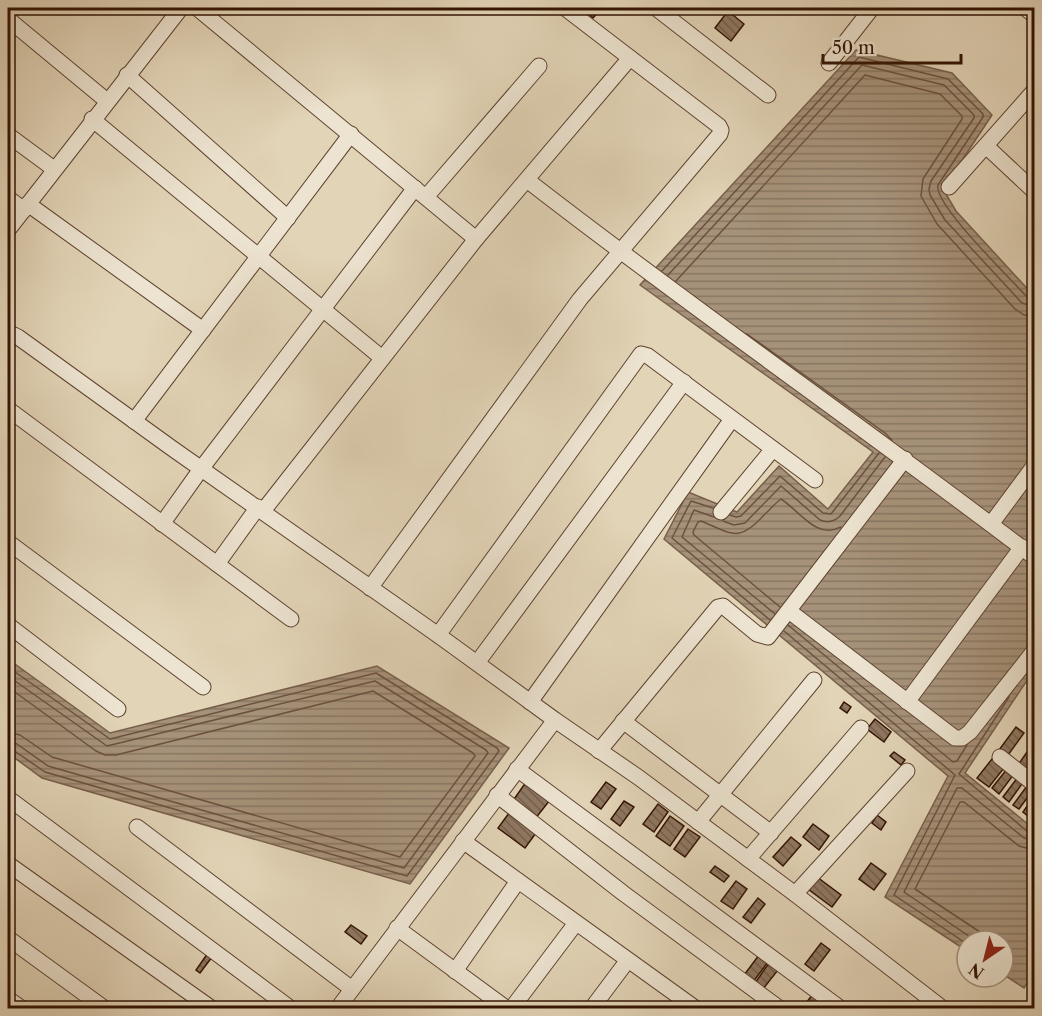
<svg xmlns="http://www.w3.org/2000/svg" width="1042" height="1016" font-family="'Libre Caslon Text',serif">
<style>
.water{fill:url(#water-rules);stroke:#785f4a;stroke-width:1.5}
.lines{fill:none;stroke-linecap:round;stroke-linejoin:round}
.shore{stroke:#6c523e;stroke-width:1.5}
.building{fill:url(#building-back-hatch);stroke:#331303;stroke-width:1.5}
.minor-casing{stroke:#5f4330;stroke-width:17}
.minor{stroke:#ece3d0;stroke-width:15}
</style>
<defs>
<pattern id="water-rules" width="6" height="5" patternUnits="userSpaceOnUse" patternTransform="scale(1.5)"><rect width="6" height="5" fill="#a6927a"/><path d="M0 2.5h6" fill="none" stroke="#887662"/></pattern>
<pattern id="building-back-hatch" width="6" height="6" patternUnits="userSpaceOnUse" patternTransform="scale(1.5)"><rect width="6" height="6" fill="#8e7761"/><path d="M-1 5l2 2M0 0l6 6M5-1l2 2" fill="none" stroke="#75604e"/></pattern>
</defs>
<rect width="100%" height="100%" fill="#e2d4b7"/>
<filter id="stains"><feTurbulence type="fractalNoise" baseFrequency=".00333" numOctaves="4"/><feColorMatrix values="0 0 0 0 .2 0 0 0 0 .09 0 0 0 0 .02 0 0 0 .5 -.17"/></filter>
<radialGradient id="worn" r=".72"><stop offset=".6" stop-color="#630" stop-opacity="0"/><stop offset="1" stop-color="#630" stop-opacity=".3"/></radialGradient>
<g class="water">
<polygon points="856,50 952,73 992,115 943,189 956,211 1034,296 1034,670 965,773 1034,829 1034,972 1024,988 1003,974 1003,941 967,941 967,951 885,897 948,776 664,539 688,492 737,512 779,466 828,509 873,452 640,285"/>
<polygon points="8,659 110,733 377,666 509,748 410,884 42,778 8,753"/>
</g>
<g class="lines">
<g class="shore">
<path d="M 662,271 L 859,57 L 948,79 L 983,114 L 983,117 L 938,185 C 933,204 1012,280 1028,298 L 1034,300"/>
<polyline points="668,275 862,65 944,85 974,115 974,118 931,181 929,189 930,195 945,220 1022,303 1034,307"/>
<polyline points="676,281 865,75 940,94 962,116 962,119 923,179 921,196 937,224 1015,309 1024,315 1034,316"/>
<polyline points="747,334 885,433 892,440"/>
<polyline points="713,508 691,501 672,538 770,620"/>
<polyline points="730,515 736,517 741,516 780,476 823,513 831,514 879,453"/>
<polyline points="714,517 694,510 682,537 775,614"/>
<path d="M 723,521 L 734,525 L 745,523 L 781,486 L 820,520 C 827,523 834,522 840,516 L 885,457"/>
<path d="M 780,607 L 694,535 L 693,532 L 698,522 L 701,521 C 732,534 739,543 764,515 C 770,510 775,503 781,499 C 800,511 816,540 841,527"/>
<polyline points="788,625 953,762 957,761 967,745"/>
<polyline points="784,631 955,775 894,895 967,944"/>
<polyline points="8,667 110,739 376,673 497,748 499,751 407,876 45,772 13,750 8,749"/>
<polyline points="8,676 107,746 375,681 486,750 488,753 404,868 48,766 17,744 8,741"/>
<polyline points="8,687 96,751 105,755 116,755 373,691 473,753 475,756 400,857 52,757 20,735 8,732"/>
<polyline points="1009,697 959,774 1028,832 1034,834"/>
<polyline points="976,941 904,892 957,788 962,788 1024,838 1034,841"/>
<polyline points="987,941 980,932 915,889 960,802 964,802 1019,846 1034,850"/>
</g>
</g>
<g class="building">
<polygon points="586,8 602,8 593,18 584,10"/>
<polygon points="728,11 744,24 731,41 715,28"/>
<polygon points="844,702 851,707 847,713 840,708"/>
<polygon points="875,719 891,732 884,742 867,729"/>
<polygon points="1016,727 1024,733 1008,755 999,750"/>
<polygon points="1034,742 1034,758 1026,770 1018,765"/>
<polygon points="894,752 905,760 901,765 890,756"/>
<polygon points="992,759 1004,768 989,787 977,778"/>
<polygon points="1007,769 1014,774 999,794 992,788"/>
<polygon points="1018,777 1024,781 1009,802 1003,797"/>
<polygon points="526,782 550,800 535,819 512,802"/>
<polygon points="606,782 616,789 601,809 591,802"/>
<polygon points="1027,786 1033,790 1019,809 1013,805"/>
<polygon points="1034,796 1034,810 1029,817 1023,812"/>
<polygon points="624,801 634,807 620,826 611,819"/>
<polygon points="658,804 668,812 654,832 643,824"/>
<polygon points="509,813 536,833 525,848 498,828"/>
<polygon points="877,815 886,822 881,830 872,823"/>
<polygon points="670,816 684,826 670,846 656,836"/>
<polygon points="813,824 829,836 819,850 803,837"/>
<polygon points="688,829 700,837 685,857 674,849"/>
<polygon points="791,837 801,845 783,866 773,857"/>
<polygon points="871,863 886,874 874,890 859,879"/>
<polygon points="715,866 729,876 724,882 710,872"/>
<polygon points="817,877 841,895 832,907 808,889"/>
<polygon points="736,881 747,889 733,909 721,901"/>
<polygon points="758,898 765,904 751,923 743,917"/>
<polygon points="351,925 367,936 361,944 345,932"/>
<polygon points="821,943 830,950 814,971 805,964"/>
<polygon points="208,953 212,957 200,973 196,970"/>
<polygon points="759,955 768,962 753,982 744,975"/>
<polygon points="769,963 778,970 763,989 755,983"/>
<polygon points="813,994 821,1001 816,1008 802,1008"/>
</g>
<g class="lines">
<g class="minor-casing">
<g id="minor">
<polyline points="197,8 476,239 263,511"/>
<polyline points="656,8 768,95"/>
<polyline points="1025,8 1034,15"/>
<polyline points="8,19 107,101"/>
<polyline points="829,63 872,8"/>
<polyline points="127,75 288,218"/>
<polyline points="92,119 382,358"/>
<polyline points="8,135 54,169"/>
<polyline points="986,146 1034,191"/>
<path d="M 527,180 C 693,309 866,429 1034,557"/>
<polyline points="949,187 1034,91"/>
<polyline points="426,197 539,66"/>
<polyline points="8,198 24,210"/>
<polyline points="28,204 203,330"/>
<polyline points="8,230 181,8"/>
<polyline points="476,239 630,58"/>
<polyline points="8,339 14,335 18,337 173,449 438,635 555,720 638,777 795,894 942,1008"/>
<polyline points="8,409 291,619"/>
<polyline points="134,421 351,134"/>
<polyline points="721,512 773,449"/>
<polyline points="162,524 201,469 415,188"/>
<polyline points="991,524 1034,466"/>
<polyline points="8,542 203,687"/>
<polyline points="217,564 258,507"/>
<polyline points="370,588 580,299 720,134 721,130 719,126 565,8"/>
<polyline points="789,611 955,738 962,738 970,732 1034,651"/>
<polyline points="8,625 118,709"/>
<polyline points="438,635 641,354 648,356 815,480"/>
<polyline points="477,663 684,382"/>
<polyline points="530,702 732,419"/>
<polyline points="907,702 1022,547"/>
<polyline points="623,721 771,833"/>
<polyline points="599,751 718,607 723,606 757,634 768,637 905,459"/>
<polyline points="1000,757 1034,784"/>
<polyline points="517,769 840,1008"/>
<polyline points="497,795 623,893 779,1008"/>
<polyline points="8,798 290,1008"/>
<polyline points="698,822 814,680"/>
<polyline points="137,827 352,989"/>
<polyline points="463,841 695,1008"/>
<polyline points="748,859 861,728"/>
<polyline points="8,864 211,1008"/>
<polyline points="795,894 907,771"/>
<polyline points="397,928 506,1008"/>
<polyline points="8,938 104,1008"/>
<polyline points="455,971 518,881"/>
<polyline points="8,999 21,1008"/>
<polyline points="338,1008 555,720"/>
<polyline points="512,1008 576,923"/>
<polyline points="592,1008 628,960"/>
</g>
</g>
<use href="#minor" class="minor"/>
</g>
<rect width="1042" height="1016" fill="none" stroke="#e2d4b7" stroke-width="30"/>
<rect x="9" y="9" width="1024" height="998" fill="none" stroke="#331303" stroke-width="3"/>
<rect x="15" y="15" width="1012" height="986" fill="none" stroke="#331303" stroke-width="1.5"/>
<g transform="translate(985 959) rotate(215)"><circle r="28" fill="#ece3d0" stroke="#a2907e" stroke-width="1.5"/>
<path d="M0-4.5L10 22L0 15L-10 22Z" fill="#8f2418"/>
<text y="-9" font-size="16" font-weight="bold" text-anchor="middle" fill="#331303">N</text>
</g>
<path d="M823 54v9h138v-9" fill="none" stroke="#331303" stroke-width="3"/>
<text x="832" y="54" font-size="18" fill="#331303" stroke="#ece3d0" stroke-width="4.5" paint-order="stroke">50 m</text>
<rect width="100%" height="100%" filter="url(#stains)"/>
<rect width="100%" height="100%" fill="url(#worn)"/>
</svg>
